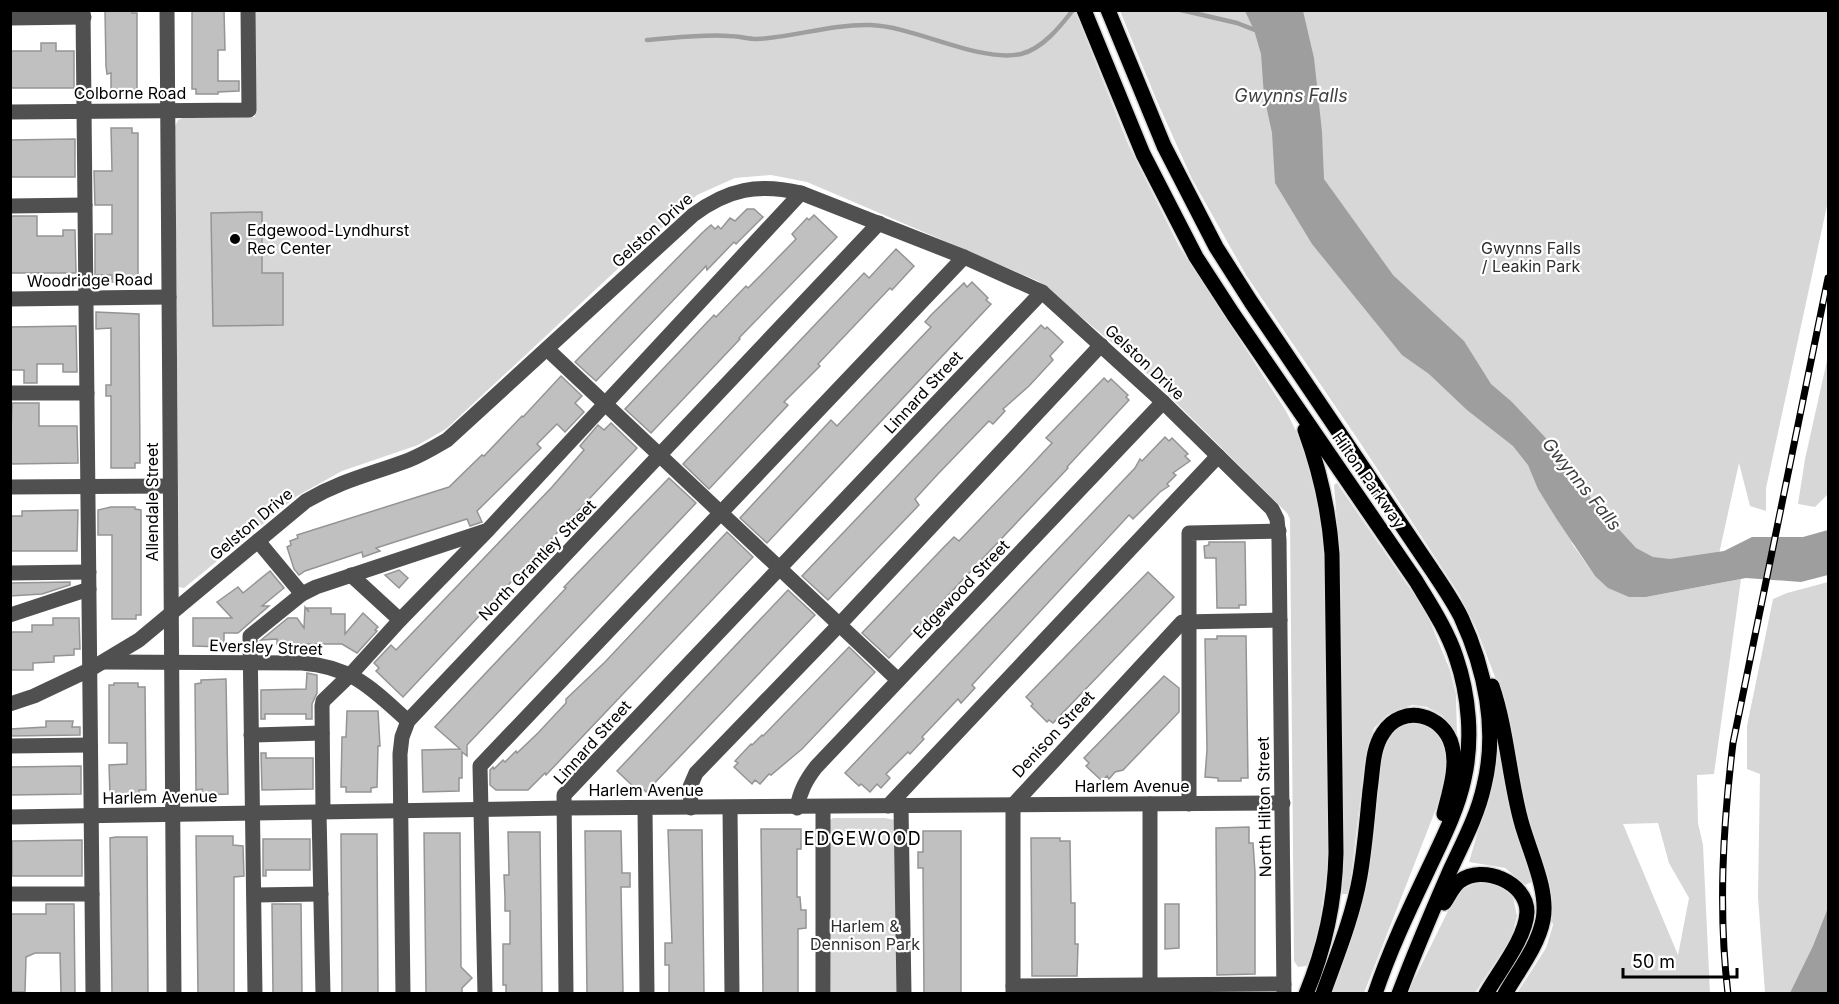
<svg xmlns="http://www.w3.org/2000/svg" width="1839" height="1004" font-family="Inter,sans-serif">
<style>
.green{fill:#d7d7d7;fill-rule:evenodd}
.water{fill:#9e9e9e}
.lines{fill:none;stroke-linecap:round;stroke-linejoin:round}
.stream{stroke:#9e9e9e;stroke-width:4.5}
.building{fill:#c0c0c0;stroke:#949494;stroke-width:1.5}
.major-casing{stroke:#dbdbdb;stroke-width:18}
.minor{stroke:#505050;stroke-width:15}
.major{stroke:#000;stroke-width:15}
.rail-casing{stroke:#000;stroke-width:7}
.rail{stroke:#fff;stroke-width:4.5;stroke-dasharray:14;stroke-linecap:butt}
.poi-dot{fill:#000;stroke:#fff;stroke-width:2}
.labels{text-anchor:middle;dominant-baseline:central;stroke-width:4.5;stroke-linejoin:round;paint-order:stroke}
.street-label{font-size:16px;fill:#000;stroke:#fff}
.poi-label{font-size:16px;fill:#000;stroke:#fff;text-anchor:start}
.park-label{font-size:16px;fill:#2e2e2e;stroke:#fff}
.water-label{font-size:18px;font-style:italic;fill:#3f3f3f;stroke:#fff}
.neighbourhood-label{font-size:18px;letter-spacing:1.5px;fill:#000;stroke:#fff}
</style>
<rect width="100%" height="100%" fill="#fff"/>
<g class="green">
<polygon points="254,11 1075,11 1129,146 1179,246 1286,411 1299,437 1318,495 1322,518 1325,570 1328,864 1320,920 1310,962 1306,966 1298,967 1294,961 1290,519 1287,513 1134,361 1038,281 807,182 771,175 735,178 697,195 446,429 418,445 342,471 297,496 184,588 179,587 175,126 178,120 183,118 255,117"/>
<path d="M 1120,11 L 1828,11 L 1828,201 L 1766,488 L 1766,511 L 1750,506 L 1739,463 L 1717,563 L 1623,574 L 1571,542 L 1595,576 L 1646,597 L 1741,579 L 1714,774 L 1697,775 L 1698,823 L 1703,845 L 1710,993 L 1517,993 L 1546,948 L 1553,925 L 1524,814 L 1495,677 L 1477,630 L 1459,594 L 1361,444 L 1246,275 L 1192,179 L 1156,99 ZM 1658,823 L 1669,863 L 1689,898 L 1678,955 L 1623,824 Z"/>
<polygon points="1828,356 1828,494 1815,507 1798,504 1805,459"/>
<polygon points="1337,483 1426,612 1450,670 1456,694 1457,737 1443,716 1427,707 1412,705 1387,715 1374,728 1365,759 1349,894 1342,894 1339,547 1334,485"/>
<polygon points="1828,582 1828,993 1765,993 1758,897 1760,774 1747,769 1747,726 1773,599 1787,593"/>
<polygon points="1410,722 1432,728 1445,746 1447,763 1439,801 1364,993 1329,994 1379,756 1391,730"/>
<polygon points="1496,753 1501,753 1513,819 1532,882 1525,885 1505,868 1469,862 1491,787"/>
<polygon points="833,818 885,818 895,820 898,993 831,993 829,821"/>
<polygon points="1478,882 1498,884 1513,897 1517,916 1511,938 1475,993 1407,994 1452,903 1461,890"/>
</g>
<g class="water">
<polygon points="1245,11 1303,11 1314,58 1322,132 1324,179 1393,275 1464,341 1491,384 1512,402 1557,450 1593,501 1636,548 1653,557 1670,559 1724,551 1752,537 1803,537 1828,530 1828,575 1801,582 1746,578 1646,597 1629,597 1608,588 1595,576 1556,518 1538,489 1528,465 1513,446 1467,410 1429,374 1402,355 1312,244 1275,183 1272,133 1264,96 1261,54 1254,30"/>
<polygon points="1828,908 1828,993 1790,993 1813,946"/>
</g>
<g class="lines">
<g class="stream">
<polyline points="1181,10 1237,23 1260,32"/>
<path d="M 647,40 C 674,38 703,34 729,36 C 738,36 748,39 757,39 C 795,37 831,24 870,25 C 914,26 979,63 1021,54 C 1042,49 1060,27 1073,10"/>
</g>
</g>
<g class="building">
<polygon points="132,10 132,13 137,13 137,90 132,90 132,94 111,95 111,73 107,74 106,66 105,11"/>
<polygon points="196,10 224,10 225,50 218,50 218,81 239,81 239,91 218,92 218,94 196,94 196,89 192,89 192,12"/>
<polygon points="41,43 56,43 56,51 74,51 74,88 10,88 10,51 41,51"/>
<polygon points="111,128 132,128 132,133 138,133 138,277 133,278 133,282 112,282 112,275 95,275 95,234 112,234 112,205 95,205 94,171 112,171"/>
<polygon points="75,139 75,177 10,177 10,140"/>
<polygon points="747,209 754,209 763,217 736,244 734,242 707,270 706,266 596,381 575,362 702,233 711,225 715,229 718,226 721,229 730,218 735,221"/>
<polygon points="262,212 262,273 283,273 283,325 213,326 211,213"/>
<polygon points="814,215 837,237 739,338 740,339 651,433 625,409 714,315 716,317 746,286 748,288 761,275 796,239 792,234 807,218 809,220"/>
<polygon points="10,216 37,216 37,236 63,236 63,230 75,230 76,273 10,273"/>
<polygon points="896,249 914,266 892,290 890,288 818,364 820,366 784,402 788,405 709,489 683,464 864,273 869,278"/>
<polygon points="972,282 988,298 986,300 991,304 767,543 740,518 831,420 837,426 931,327 925,322 931,315 964,283 967,287"/>
<polygon points="96,312 139,314 140,463 135,463 135,468 111,468 111,396 106,396 106,385 111,385 111,328 96,329"/>
<polygon points="1041,325 1045,329 1047,327 1063,342 1050,356 1053,360 1029,386 1003,409 1005,411 993,424 989,421 937,475 915,499 919,505 828,600 802,576"/>
<polygon points="76,326 77,372 63,372 63,364 37,364 37,383 24,383 24,370 11,370 10,327"/>
<polygon points="561,376 582,396 575,403 584,412 565,432 557,424 537,444 541,448 477,511 482,522 470,526 467,519 376,548 380,551 363,557 362,552 305,571 299,575 294,569 287,547 291,545 290,541 298,538 297,535 449,487 482,455 484,456 522,416 523,417"/>
<polygon points="1104,378 1108,382 1111,379 1128,395 1126,397 1129,400 1067,467 1068,468 889,658 862,633 944,547 954,537 959,541 1024,473 1052,443 1046,438"/>
<polygon points="12,403 39,403 39,426 77,426 78,463 10,464"/>
<polygon points="611,423 637,448 403,697 376,671 379,668 374,663 391,645 396,650 552,487 584,450 580,446 598,425 604,430"/>
<polygon points="1165,437 1169,441 1172,438 1188,454 1185,456 1190,461 1173,473 1176,475 1167,484 1169,486 1160,492 1133,519 1129,515 972,685 975,688 961,703 958,699 922,737 924,739 910,754 908,752 886,774 890,778 881,788 877,784 870,792 861,784 859,786 845,773 1135,468 1140,459 1142,461"/>
<polygon points="669,478 696,503 467,745 467,756 462,752 462,778 459,778 459,791 423,792 422,750 460,749 435,727 566,588 564,587"/>
<polygon points="111,507 135,507 135,509 141,510 141,615 136,615 136,619 112,619 112,535 98,535 98,510"/>
<polygon points="78,510 77,551 10,551 10,516 22,516 22,511"/>
<polygon points="727,532 753,557 752,558 546,775 545,773 528,790 496,790 490,785 490,770 493,767 494,769 503,760 505,762 516,751 517,753 538,733 566,703 566,699 605,662"/>
<polygon points="1209,542 1245,542 1246,605 1239,605 1239,608 1217,608 1216,558 1205,558 1204,546 1209,545"/>
<polygon points="399,570 408,578 399,588 385,575"/>
<polygon points="270,571 284,588 262,606 269,606 238,633 224,633 224,647 193,646 193,618 232,618 217,602 238,587 243,593"/>
<polygon points="1148,572 1174,597 1053,723 1049,720 1047,722 1031,706 1033,704 1026,697"/>
<polygon points="70,582 70,585 42,594 10,596 10,583"/>
<polygon points="788,590 815,615 813,617 646,792 643,789 636,789 617,771"/>
<polygon points="305,607 309,612 307,608 331,608 331,614 345,614 345,634 363,613 378,627 375,630 377,631 357,653 342,644 277,644 277,639 261,640 288,618 297,618 304,628"/>
<polygon points="53,618 79,618 80,649 74,649 74,655 54,656 54,662 33,663 33,670 10,670 11,632 32,632 32,625 53,625"/>
<polygon points="1217,636 1246,636 1248,778 1241,778 1241,781 1218,781 1218,778 1205,777 1207,750 1205,639 1217,639"/>
<polygon points="849,647 875,672 802,749 771,775 769,774 760,784 755,780 752,784 734,767 738,763 735,761 751,744 752,745 762,735 763,736"/>
<polygon points="307,673 317,675 317,693 312,704 312,719 306,719 306,714 265,714 265,719 261,719 261,690 306,689"/>
<polygon points="1164,676 1179,688 1179,712 1123,770 1115,772 1109,779 1107,776 1102,781 1086,766 1089,763 1084,758"/>
<polygon points="226,679 228,794 203,795 202,789 196,790 195,684 201,683 201,680"/>
<polygon points="114,683 138,683 138,687 145,687 146,790 139,790 139,795 110,795 109,765 127,764 127,743 109,743 109,685 114,685"/>
<polygon points="347,711 378,711 380,746 378,746 377,787 371,788 371,792 346,792 346,787 341,787 342,737 346,737"/>
<polygon points="46,721 73,721 72,727 80,727 80,735 10,736 10,729 46,727"/>
<polygon points="261,753 266,753 266,758 313,758 313,789 262,790"/>
<polygon points="81,766 81,794 10,795 10,767"/>
<polygon points="1249,827 1249,843 1253,843 1255,872 1255,974 1217,975 1216,828"/>
<polygon points="761,829 801,829 801,849 797,849 797,897 800,897 801,910 806,910 806,928 798,929 798,993 763,993"/>
<polygon points="668,830 702,830 704,993 669,993 669,965 665,965 665,943 672,943"/>
<polygon points="585,831 621,831 622,873 630,873 630,887 621,887 623,992 618,993 587,993"/>
<polygon points="923,831 961,831 961,993 924,993 923,868 918,868 918,852 923,852"/>
<polygon points="508,832 540,832 542,993 506,993 506,985 503,985 503,944 510,944 510,911 505,911 505,897 504,875 509,875"/>
<polygon points="424,833 460,833 461,967 472,978 462,988 462,993 426,993"/>
<polygon points="341,834 377,834 378,993 342,993"/>
<polygon points="196,836 233,836 233,845 243,846 244,876 234,877 234,993 198,993"/>
<polygon points="116,837 147,837 148,993 112,993 110,838"/>
<polygon points="1031,838 1060,838 1060,841 1070,841 1071,903 1075,903 1075,944 1078,944 1077,976 1032,976"/>
<polygon points="263,839 310,839 310,870 266,870 266,876 263,876"/>
<polygon points="82,840 82,876 12,876 12,841"/>
<polygon points="46,904 74,904 75,993 61,993 60,953 35,953 26,957 25,992 10,992 10,914 46,914"/>
<polygon points="272,904 301,904 302,993 273,993"/>
<polygon points="1165,904 1179,904 1179,948 1165,949"/>
</g>
<g class="lines">
<g class="major-casing">
<g id="major">
<path d="M 1084,10 L 1143,154 L 1196,257 L 1233,314 L 1416,581 C 1431,606 1447,630 1456,657 C 1469,695 1473,740 1464,779 C 1457,812 1441,842 1427,872 C 1408,912 1389,952 1375,994"/>
<path d="M 1108,10 L 1164,146 L 1216,247 L 1251,302 L 1432,570 C 1442,585 1453,601 1461,617 C 1485,669 1498,729 1484,786 C 1477,818 1461,846 1448,875 C 1431,914 1414,954 1399,994"/>
<path d="M 1305,430 C 1320,471 1329,510 1332,554 L 1336,853 C 1335,903 1325,948 1306,994"/>
<path d="M 1492,686 C 1507,730 1509,777 1521,821 C 1529,851 1549,890 1543,920 C 1538,946 1518,971 1505,994"/>
<path d="M 1444,903 C 1449,896 1453,886 1460,881 C 1482,864 1527,882 1527,912 C 1526,938 1499,971 1486,994"/>
<path d="M 1323,994 C 1337,955 1353,916 1360,876 C 1365,847 1367,819 1370,790 C 1373,771 1372,749 1383,733 C 1402,703 1444,714 1452,746 C 1458,767 1449,793 1444,814"/>
</g>
</g>
<g class="minor">
<polyline points="83,10 93,994"/>
<polyline points="167,10 174,994"/>
<polyline points="10,18 84,17"/>
<polyline points="10,112 249,110 248,10"/>
<polyline points="10,206 85,205"/>
<polyline points="10,299 169,297"/>
<polyline points="547,349 898,680"/>
<polyline points="10,393 87,393"/>
<polyline points="10,487 170,486"/>
<polyline points="258,541 302,594"/>
<polyline points="10,573 89,572"/>
<polyline points="351,575 400,620"/>
<polyline points="10,615 89,589"/>
<path d="M 105,662 L 302,663 C 353,667 372,689 408,721"/>
<path d="M 10,704 L 34,696 L 89,670 L 139,640 L 306,501 C 342,480 372,474 409,460 C 422,455 435,447 447,440 L 693,215 C 728,189 758,183 801,193 L 964,257 L 1042,292 L 1163,402 L 1272,509 L 1277,519 L 1279,540 L 1284,994"/>
<polyline points="251,735 322,733"/>
<polyline points="10,746 90,745"/>
<polyline points="1150,804 1150,985"/>
<polyline points="1189,804 1189,533 1279,531"/>
<polyline points="888,806 1218,456"/>
<polyline points="901,806 904,994"/>
<polyline points="823,807 823,994"/>
<polyline points="645,808 647,994"/>
<polyline points="691,808 690,787 696,773 839,625 1101,345"/>
<polyline points="730,808 732,994"/>
<path d="M 797,808 C 800,791 806,780 816,767 L 1163,402"/>
<polyline points="323,812 322,706 323,701 351,674 400,620 488,530 801,193"/>
<polyline points="319,813 323,994"/>
<polyline points="10,817 564,808 1283,803"/>
<polyline points="10,894 92,894"/>
<polyline points="254,895 321,894"/>
<polyline points="1013,986 1284,984"/>
<polyline points="255,994 250,636 302,594 316,587 485,531"/>
<polyline points="403,994 400,754 402,737 408,721 879,223"/>
<polyline points="485,994 480,766 964,257"/>
<polyline points="566,994 564,795 1042,292"/>
<polyline points="1013,994 1013,805 1182,622 1280,620"/>
</g>
<use href="#major" class="major"/>
<g class="rail-casing">
<path id="rail" d="M 1728,994 C 1718,910 1723,826 1733,743 L 1828,278"/>
</g>
<use href="#rail" class="rail"/>
</g>
<circle class="poi-dot" cx="235" cy="239" r="6"/>
<g class="labels">
<g class="street-label">
<text x="130" y="93">Colborne Road</text>
<text transform="translate(652 230) rotate(-42)">Gelston Drive</text>
<text transform="translate(90 280) rotate(-1)">Woodridge Road</text>
<text transform="translate(1145 362) rotate(43)">Gelston Drive</text>
<text transform="translate(923 392) rotate(-47)">Linnard Street</text>
<text transform="translate(1369 480) rotate(55)">Hilton Parkway</text>
<text transform="translate(152 502) rotate(-90)">Allendale Street</text>
<text transform="translate(251 524) rotate(-40)">Gelston Drive</text>
<text transform="translate(537 560) rotate(-46)">North Grantley Street</text>
<text transform="translate(961 589) rotate(-46)">Edgewood Street</text>
<text transform="translate(266 647) rotate(2)">Eversley Street</text>
<text transform="translate(1053 734) rotate(-47)">Denison Street</text>
<text transform="translate(592 742) rotate(-48)">Linnard Street</text>
<text x="1132" y="786">Harlem Avenue</text>
<text x="646" y="790">Harlem Avenue</text>
<text transform="translate(160 797) rotate(-1)">Harlem Avenue</text>
<text transform="translate(1264 807) rotate(-91)">North Hilton Street</text>
</g>
<g class="poi-label">
<text x="247" y="230">Edgewood-Lyndhurst<tspan x="247" dy="18">Rec Center</tspan></text>
</g>
<g class="park-label">
<text x="1531" y="248">Gwynns Falls<tspan x="1531" dy="18">/ Leakin Park</tspan></text>
<text x="865" y="926">Harlem &amp;<tspan x="865" dy="18">Dennison Park</tspan></text>
</g>
<g class="water-label">
<text x="1291" y="95">Gwynns Falls</text>
<text transform="translate(1582 484) rotate(51)">Gwynns Falls</text>
</g>
<g class="neighbourhood-label">
<text x="863" y="838">EDGEWOOD</text>
</g>
</g>
<rect width="1839" height="1004" fill="none" stroke="#000000" stroke-width="24"/>
<path d="M1623 968v9h114v-9" fill="none" stroke="#000000" stroke-width="3"/>
<text x="1632" y="968" font-size="18" fill="#000000" stroke="#ffffff" stroke-width="4.5" paint-order="stroke">50 m</text>
</svg>
